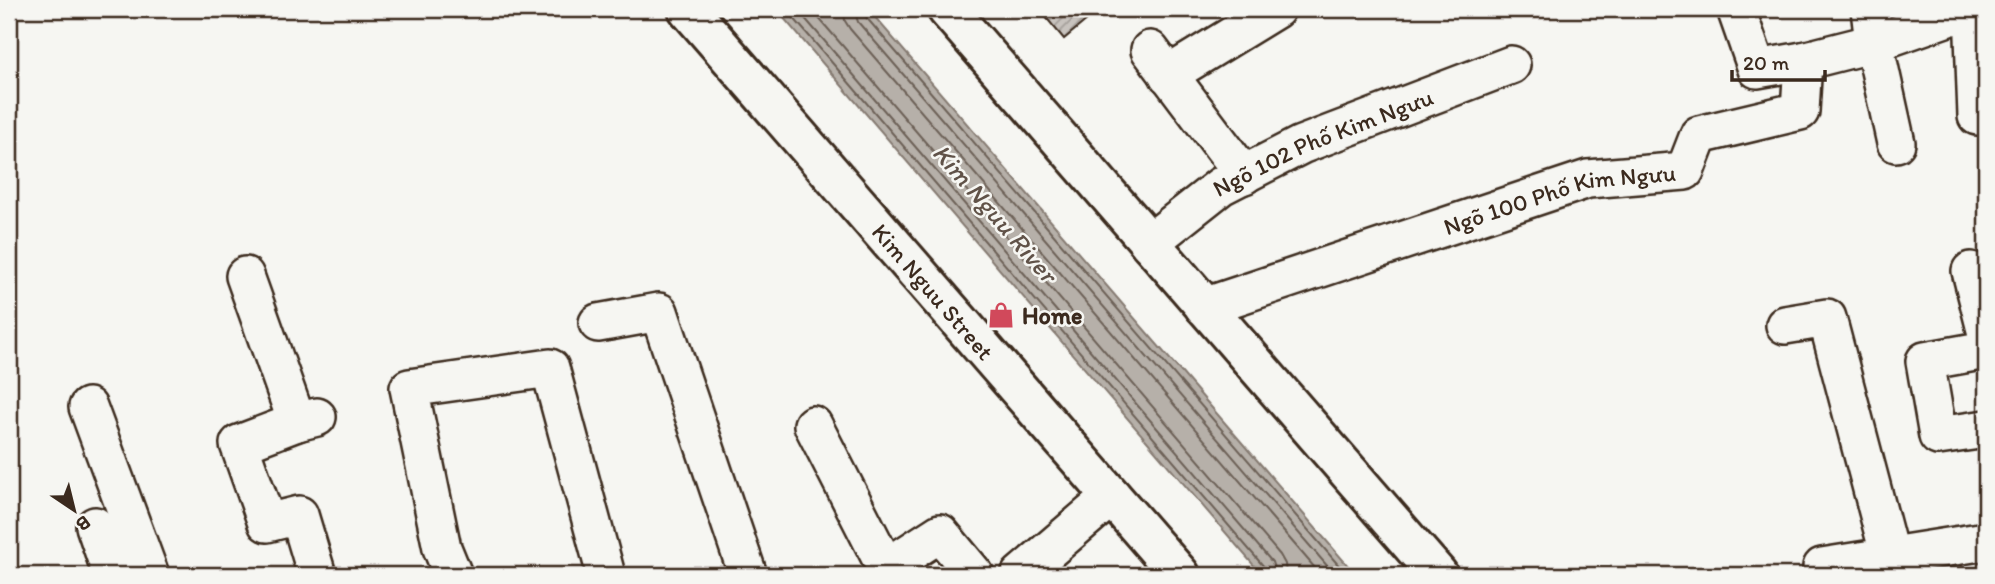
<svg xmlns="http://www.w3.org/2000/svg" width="1995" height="584" font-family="Itim,sans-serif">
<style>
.water{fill:#b6b0a9;stroke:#857a71;stroke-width:2}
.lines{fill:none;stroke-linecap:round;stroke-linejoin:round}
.shore{stroke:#6c6056;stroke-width:2}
.building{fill:url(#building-hatch);stroke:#3b2a1e;stroke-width:2}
.minor-casing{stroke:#3b2a1e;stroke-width:42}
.major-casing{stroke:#3b2a1e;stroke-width:44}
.minor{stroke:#f6f6f2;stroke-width:37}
.major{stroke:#f6f6f2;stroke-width:38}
.labels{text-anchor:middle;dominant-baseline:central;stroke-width:5;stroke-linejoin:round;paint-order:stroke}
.street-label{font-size:24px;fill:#3b2a1e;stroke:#f6f6f2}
.poi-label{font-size:24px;font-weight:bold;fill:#3b2a1e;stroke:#f6f6f2;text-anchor:start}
.water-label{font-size:26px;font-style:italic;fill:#605248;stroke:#f6f6f2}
</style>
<defs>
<pattern id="building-hatch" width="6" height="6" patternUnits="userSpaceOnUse" patternTransform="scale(1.75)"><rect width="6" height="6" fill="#c8c3be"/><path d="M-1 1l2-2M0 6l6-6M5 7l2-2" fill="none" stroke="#a49f9a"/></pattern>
</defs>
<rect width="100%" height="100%" fill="#f6f6f2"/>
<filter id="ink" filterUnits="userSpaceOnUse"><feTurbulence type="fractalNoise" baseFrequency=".0143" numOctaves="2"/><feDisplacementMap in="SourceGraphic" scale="14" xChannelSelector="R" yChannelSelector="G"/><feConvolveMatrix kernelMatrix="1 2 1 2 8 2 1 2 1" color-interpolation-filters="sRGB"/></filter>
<g filter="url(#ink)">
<polygon class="water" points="776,9 868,9 1356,575 1262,575"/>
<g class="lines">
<g class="shore">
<polyline points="786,9 1265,568 1267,575"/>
<polyline points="797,9 1272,562 1276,575"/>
<polyline points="811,9 1280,555 1285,564 1286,575"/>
<polyline points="844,9 845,21 850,29 1321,575"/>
<polyline points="854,9 858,22 1335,575"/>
<polyline points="863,9 865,16 1347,575"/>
</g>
</g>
<g class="building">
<polygon points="1039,9 1100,9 1064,39"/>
<polygon points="1947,550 1969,575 1917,575"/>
</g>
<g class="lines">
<g class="minor-casing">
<g id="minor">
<polyline points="1736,9 1757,69 1803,61"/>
<polyline points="1870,9 1874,43 1896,143"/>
<polyline points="1973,9 1977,116"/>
<polyline points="1150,50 1244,175"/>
<polyline points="1168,75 1276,9"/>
<path id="s1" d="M 1149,243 L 1221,186 L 1301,145 L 1511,65"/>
<polyline points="1971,271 1986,330"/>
<polyline points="245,276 297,422 317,417"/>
<path id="s2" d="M 1204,307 L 1588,179 L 1685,171 L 1699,135 L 1800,111 L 1803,61 L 1874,43 L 1971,9"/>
<polyline points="598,323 659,312 748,575"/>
<polyline points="1785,325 1827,318 1890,557"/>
<polyline points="1986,350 1925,361 1938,436 1986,429"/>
<polyline points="88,407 150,575"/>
<polyline points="297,422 239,444 267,523 299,515 317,575"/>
<polyline points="813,425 886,568"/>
<polyline points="95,526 112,575"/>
<polyline points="1822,567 1986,541"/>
<polyline points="453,575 442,548 409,388 550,368 606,575"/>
<polyline points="883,575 886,568 940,533 975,575"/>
<polyline points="1020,575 1112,496"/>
</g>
</g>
<g class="major-casing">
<g id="major">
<path id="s3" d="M 688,9 L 1180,575"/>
<polyline points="947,9 1438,575"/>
</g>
</g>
<use href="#minor" class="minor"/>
<use href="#major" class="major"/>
</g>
</g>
<defs>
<g id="shop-bare" transform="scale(2.1)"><path d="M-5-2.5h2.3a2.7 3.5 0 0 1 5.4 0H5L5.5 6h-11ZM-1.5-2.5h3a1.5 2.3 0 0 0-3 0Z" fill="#d1495b" stroke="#f6f6f2" stroke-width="2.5" paint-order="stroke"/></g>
</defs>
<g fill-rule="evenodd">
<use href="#shop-bare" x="1001" y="315"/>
</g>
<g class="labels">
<g class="street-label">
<text stroke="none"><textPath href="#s1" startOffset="203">Ngõ 102 Phố Kim Ngưu</textPath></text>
<text stroke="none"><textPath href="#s2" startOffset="373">Ngõ 100 Phố Kim Ngưu</textPath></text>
<text stroke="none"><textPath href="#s3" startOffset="374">Kim Nguu Street</textPath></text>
</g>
<g class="poi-label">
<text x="1022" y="315">Home</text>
</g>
<g class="water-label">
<text transform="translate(995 213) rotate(49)">Kim Nguu River</text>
</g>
</g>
<rect width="1995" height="584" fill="none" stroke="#f6f6f2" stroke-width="35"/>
<rect x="18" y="18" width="1960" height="549" fill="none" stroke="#3b2a1e" stroke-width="2.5" filter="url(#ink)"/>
<g transform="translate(74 510) rotate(145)" stroke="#f6f6f2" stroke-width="5" paint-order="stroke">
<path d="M0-5L12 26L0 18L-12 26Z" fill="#3b2a1e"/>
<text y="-10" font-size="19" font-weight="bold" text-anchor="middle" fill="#3b2a1e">B</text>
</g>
<path d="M1732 70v10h93v-10" fill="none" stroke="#3b2a1e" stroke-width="3.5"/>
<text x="1743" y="70" font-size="21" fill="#3b2a1e" stroke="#f6f6f2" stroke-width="5" paint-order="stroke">20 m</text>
</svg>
